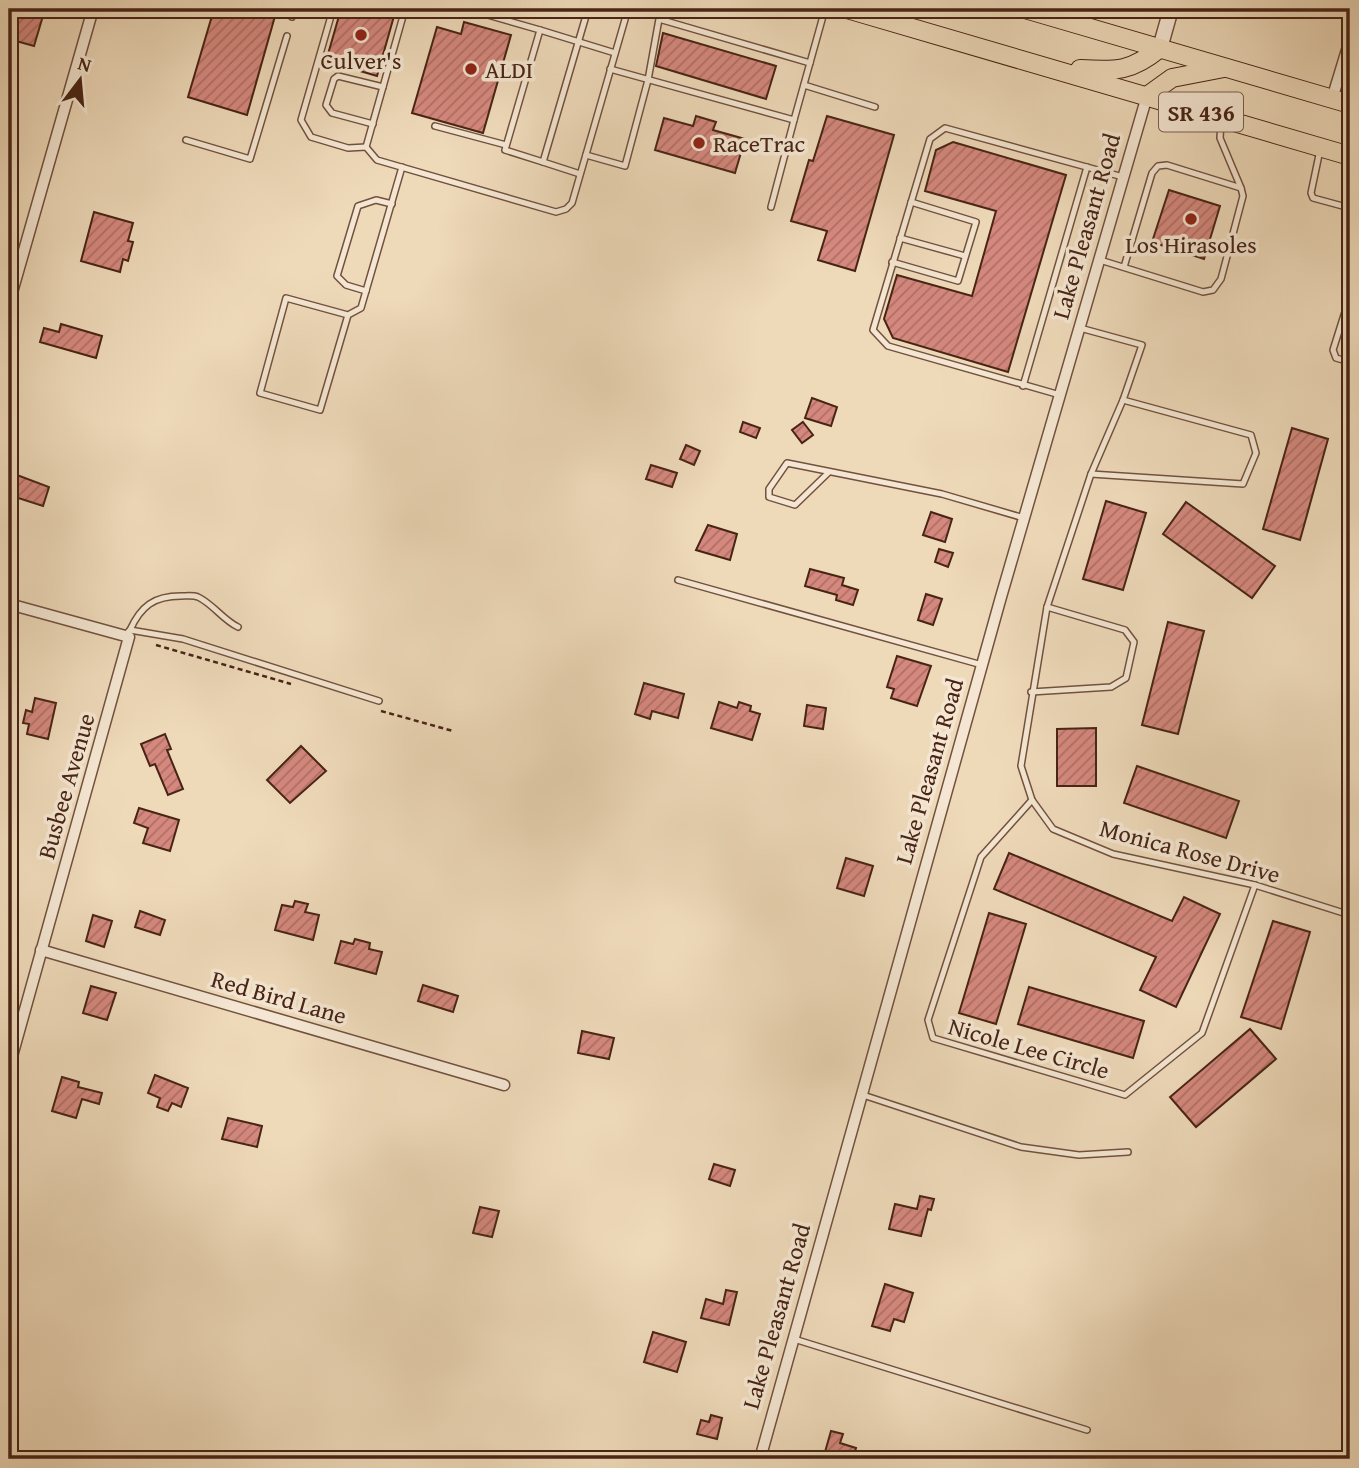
<svg xmlns="http://www.w3.org/2000/svg" width="1359" height="1468" font-family="'Gentium Book Plus',serif">
<style>
.building{fill:url(#building-hatch);stroke:#482415;stroke-width:2}
.lines{fill:none;stroke-linecap:round;stroke-linejoin:round}
.service-casing{stroke:#72513e;stroke-width:8}
.minor-casing{stroke:#72513e;stroke-width:13}
.tertiary-casing{stroke:#72513e;stroke-width:17}
.primary-casing{stroke:#482415;stroke-width:20}
.path{stroke:#482415;stroke-width:2.5;stroke-dasharray:5 3.5;stroke-linecap:butt}
.service{stroke:#f4e6d2;stroke-width:5}
.minor{stroke:#f4e6d2;stroke-width:10}
.tertiary{stroke:#f4e6d2;stroke-width:14}
.primary{stroke:#eed9b9;stroke-width:18}
.poi-dot{fill:#8f2418;stroke:#f4e6d2;stroke-width:2.5}
.labels{text-anchor:middle;dominant-baseline:central;stroke-width:7;stroke-linejoin:round;paint-order:stroke}
.shield{fill:#f4e6d2;stroke:#7c5e4e;stroke-width:2}
.shield-label{font-size:23px;font-weight:bold;fill:#482415}
.poi-label{font-size:24px;fill:#482415;stroke:#f4e6d2}
.street-label{font-size:24px;fill:#482415;stroke:#f4e6d2}
</style>
<defs>
<pattern id="building-hatch" width="6" height="6" patternUnits="userSpaceOnUse" patternTransform="scale(1.75)"><rect width="6" height="6" fill="#d5887e"/><path d="M-1 1l2-2M0 6l6-6M5 7l2-2" fill="none" stroke="#af6f66"/></pattern>
</defs>
<rect width="100%" height="100%" fill="#eed9b9"/>
<filter id="stains"><feTurbulence type="fractalNoise" baseFrequency=".00286" numOctaves="4"/><feColorMatrix values="0 0 0 0 .2 0 0 0 0 .09 0 0 0 0 .02 0 0 0 .5 -.17"/></filter>
<radialGradient id="worn" r=".72"><stop offset=".6" stop-color="#630" stop-opacity="0"/><stop offset="1" stop-color="#630" stop-opacity=".3"/></radialGradient>
<g class="building">
<polygon points="16,9 25,12 26,9 45,9 34,46 9,39"/>
<polygon points="214,9 277,9 247,115 188,97"/>
<polygon points="341,9 396,9 377,76 326,61"/>
<polygon points="464,22 511,35 483,133 412,113 437,27 461,34"/>
<polygon points="663,33 776,66 766,99 656,66"/>
<polygon points="696,116 716,122 713,130 745,139 735,173 655,150 664,118 693,126"/>
<polygon points="827,116 894,135 855,271 818,260 827,231 791,221 809,160 813,161"/>
<polygon points="953,142 1066,175 1008,372 893,338 884,319 897,275 972,296 996,211 925,191 936,150"/>
<polygon points="1169,190 1220,206 1204,259 1152,242"/>
<polygon points="94,212 133,223 128,241 133,242 128,261 123,259 120,272 81,261"/>
<polygon points="61,324 102,336 96,358 40,342 44,328 59,332"/>
<polygon points="812,398 837,407 831,426 805,418"/>
<polygon points="743,422 760,428 756,438 740,432"/>
<polygon points="803,422 813,435 802,443 792,430"/>
<polygon points="1292,428 1328,439 1300,540 1263,529"/>
<polygon points="686,445 700,451 694,465 680,459"/>
<polygon points="651,465 677,473 672,487 646,479"/>
<polygon points="9,472 49,487 43,506 9,495"/>
<polygon points="1106,501 1146,513 1123,590 1083,579"/>
<polygon points="1186,502 1275,566 1252,598 1163,534"/>
<polygon points="931,512 952,519 945,542 923,535"/>
<polygon points="708,525 737,534 730,560 696,550"/>
<polygon points="939,549 953,553 948,567 935,562"/>
<polygon points="810,569 844,578 842,585 858,590 853,605 836,600 837,595 805,586"/>
<polygon points="926,594 942,599 933,625 918,620"/>
<polygon points="1168,622 1204,631 1178,734 1142,725"/>
<polygon points="897,656 931,666 917,706 891,698 894,689 887,687"/>
<polygon points="644,683 684,694 678,718 652,711 650,719 635,714"/>
<polygon points="35,698 56,703 48,739 27,734 29,724 23,723 26,710 32,712"/>
<polygon points="719,702 737,708 739,702 751,706 750,711 760,714 752,740 711,728"/>
<polygon points="807,705 826,708 823,729 804,726"/>
<polygon points="1096,728 1096,786 1057,786 1057,729"/>
<polygon points="165,734 171,749 167,750 183,789 168,795 155,764 150,766 141,744"/>
<polygon points="301,746 326,771 290,803 267,780"/>
<polygon points="1137,766 1239,801 1226,838 1124,803"/>
<polygon points="139,808 179,820 170,851 143,843 148,828 134,823"/>
<polygon points="1009,853 1172,921 1184,897 1220,914 1176,1007 1140,990 1156,957 994,889"/>
<polygon points="846,858 873,866 864,896 837,888"/>
<polygon points="295,901 308,904 305,912 319,915 313,940 275,930 282,905 293,907"/>
<polygon points="140,911 165,920 160,935 135,927"/>
<polygon points="989,913 1026,924 996,1024 959,1013"/>
<polygon points="93,915 112,921 104,947 86,941"/>
<polygon points="1273,921 1310,932 1281,1029 1241,1017"/>
<polygon points="355,939 370,943 369,949 382,952 376,974 335,963 341,941 353,944"/>
<polygon points="423,985 458,996 453,1012 418,1001"/>
<polygon points="91,986 116,993 107,1020 83,1013"/>
<polygon points="1029,987 1144,1021 1133,1058 1018,1024"/>
<polygon points="1250,1029 1276,1059 1196,1127 1170,1097"/>
<polygon points="582,1031 614,1038 609,1059 578,1053"/>
<polygon points="155,1075 188,1088 181,1107 172,1103 168,1111 157,1107 160,1098 148,1093"/>
<polygon points="62,1077 79,1082 78,1087 102,1093 99,1104 82,1099 76,1118 52,1111"/>
<polygon points="228,1118 262,1126 257,1147 222,1139"/>
<polygon points="714,1164 735,1170 730,1186 709,1179"/>
<polygon points="920,1196 934,1199 931,1210 928,1209 921,1236 889,1229 895,1204 917,1209"/>
<polygon points="480,1207 499,1211 492,1237 473,1233"/>
<polygon points="885,1284 913,1293 904,1322 894,1319 890,1331 872,1326"/>
<polygon points="726,1290 737,1292 729,1325 701,1318 706,1299 723,1304"/>
<polygon points="653,1332 686,1342 677,1372 644,1362"/>
<polygon points="711,1415 722,1418 717,1439 697,1434 701,1420 709,1422"/>
<polygon points="831,1431 843,1434 840,1443 856,1448 853,1459 823,1459"/>
</g>
<g class="lines">
<g class="service-casing">
<g id="service">
<polyline points="333,9 301,120 311,137 348,148 366,147"/>
<polyline points="467,9 540,30 505,150 543,162 588,9"/>
<polyline points="292,17 294,9"/>
<polyline points="540,30 615,53"/>
<polyline points="610,69 794,120 825,9"/>
<polyline points="804,85 875,107"/>
<polyline points="1221,121 1220,138 1241,188"/>
<polyline points="373,124 332,113 326,105 334,79 338,76 383,87"/>
<polyline points="435,126 506,145"/>
<polyline points="186,140 250,159 287,36"/>
<polyline points="366,147 377,160 556,212 566,209 572,203 628,9"/>
<polyline points="366,147 405,9"/>
<polyline points="1320,150 1311,193 1313,198 1350,208"/>
<polyline points="586,155 625,166 648,80 659,19 810,63"/>
<polyline points="543,162 580,174"/>
<polyline points="771,207 794,120"/>
<polyline points="900,238 965,256"/>
<polyline points="1100,260 1203,292 1213,290 1221,279 1243,196 1241,188 1167,165 1158,166 1152,173 1124,267"/>
<polyline points="892,262 958,281 976,222 911,202"/>
<polyline points="366,291 346,285 337,276 358,206 376,200 392,204"/>
<polyline points="1350,296 1333,350 1336,358 1350,362"/>
<polyline points="348,315 286,298 260,393 320,410 348,315 361,308 402,167"/>
<polyline points="1080,328 1142,345 1123,400 1091,474 1047,607 1021,766 1032,800 1053,829 1113,854 1255,885 1350,915"/>
<polyline points="1023,386 1087,167"/>
<polyline points="1060,395 888,346 873,330 930,139 945,128 1123,177"/>
<polyline points="828,473 795,505 769,497 769,489 787,463 942,494 1024,518"/>
<polyline points="1091,474 1243,484 1256,453 1251,435 1123,400"/>
<polyline points="678,580 982,665"/>
<path d="M 130,630 C 141,606 154,596 181,596 C 187,596 193,595 198,597 C 213,604 223,620 238,627"/>
<polyline points="124,636 130,630 183,639 379,701"/>
<polyline points="1031,692 1111,687 1126,678 1134,642 1125,630 1047,607"/>
<polyline points="1032,800 981,857 928,1020 933,1038 1125,1095 1202,1033 1255,885"/>
<polyline points="863,1095 1021,1147 1079,1155 1128,1152"/>
<polyline points="794,1339 1087,1430"/>
</g>
</g>
<g class="minor-casing">
<g id="minor">
<polyline points="1332,99 1350,40"/>
<polyline points="9,303 93,9"/>
<polyline points="9,604 129,637 9,1067"/>
<polyline points="41,950 504,1085"/>
<polyline points="760,1459 1001,597 1147,96"/>
</g>
</g>
<g class="tertiary-casing">
<polyline id="tertiary" points="1160,48 1171,9"/>
</g>
<g class="primary-casing">
<g id="primary">
<polyline points="847,9 1350,156"/>
<polyline points="1025,9 1350,104"/>
<path d="M 1080,69 C 1116,71 1131,72 1160,48"/>
<polyline points="1147,96 1172,78 1224,68"/>
</g>
</g>
<g class="path">
<polyline points="156,645 291,684"/>
<polyline points="381,711 453,731"/>
</g>
<use href="#service" class="service"/>
<use href="#minor" class="minor"/>
<use href="#tertiary" class="tertiary"/>
<use href="#primary" class="primary"/>
</g>
<g class="poi-dot">
<circle cx="361" cy="35" r="7"/>
<circle cx="471" cy="69" r="7"/>
<circle cx="699" cy="143" r="7"/>
<circle cx="1191" cy="219" r="7"/>
</g>
<g class="labels">
<rect class="shield" x="1159" y="92.5" width="84" height="39" rx="5"/>
<g class="shield-label">
<text x="1201" y="112">SR 436</text>
</g>
<g class="poi-label">
<text x="361" y="60">Culver's</text>
<text x="485" y="69" text-anchor="start">ALDI</text>
<text x="713" y="143" text-anchor="start">RaceTrac</text>
<text x="1191" y="244">Los Hirasoles</text>
</g>
<g class="street-label">
<text transform="translate(1086 226) rotate(-74)">Lake Pleasant Road</text>
<text transform="translate(929 771) rotate(-74)">Lake Pleasant Road</text>
<text transform="translate(66 786) rotate(-74)">Busbee Avenue</text>
<text transform="translate(1190 851) rotate(15)">Monica Rose Drive</text>
<text transform="translate(279 997) rotate(16)">Red Bird Lane</text>
<text transform="translate(1029 1048) rotate(16)">Nicole Lee Circle</text>
<text transform="translate(776 1316) rotate(-74)">Lake Pleasant Road</text>
</g>
</g>
<rect width="1359" height="1468" fill="none" stroke="#eed9b9" stroke-width="35"/>
<rect x="10" y="10" width="1338" height="1447" fill="none" stroke="#482415" stroke-width="3.5"/>
<rect x="18" y="18" width="1324" height="1433" fill="none" stroke="#482415" stroke-width="2"/>
<g transform="translate(80 80) rotate(16)" stroke="#f4e6d2" stroke-width="5" paint-order="stroke">
<path d="M0-5L12 26L0 18L-12 26Z" fill="#482415"/>
<text y="-10" font-size="19" font-weight="bold" text-anchor="middle" fill="#482415">N</text>
</g>
<rect width="100%" height="100%" filter="url(#stains)"/>
<rect width="100%" height="100%" fill="url(#worn)"/>
</svg>
